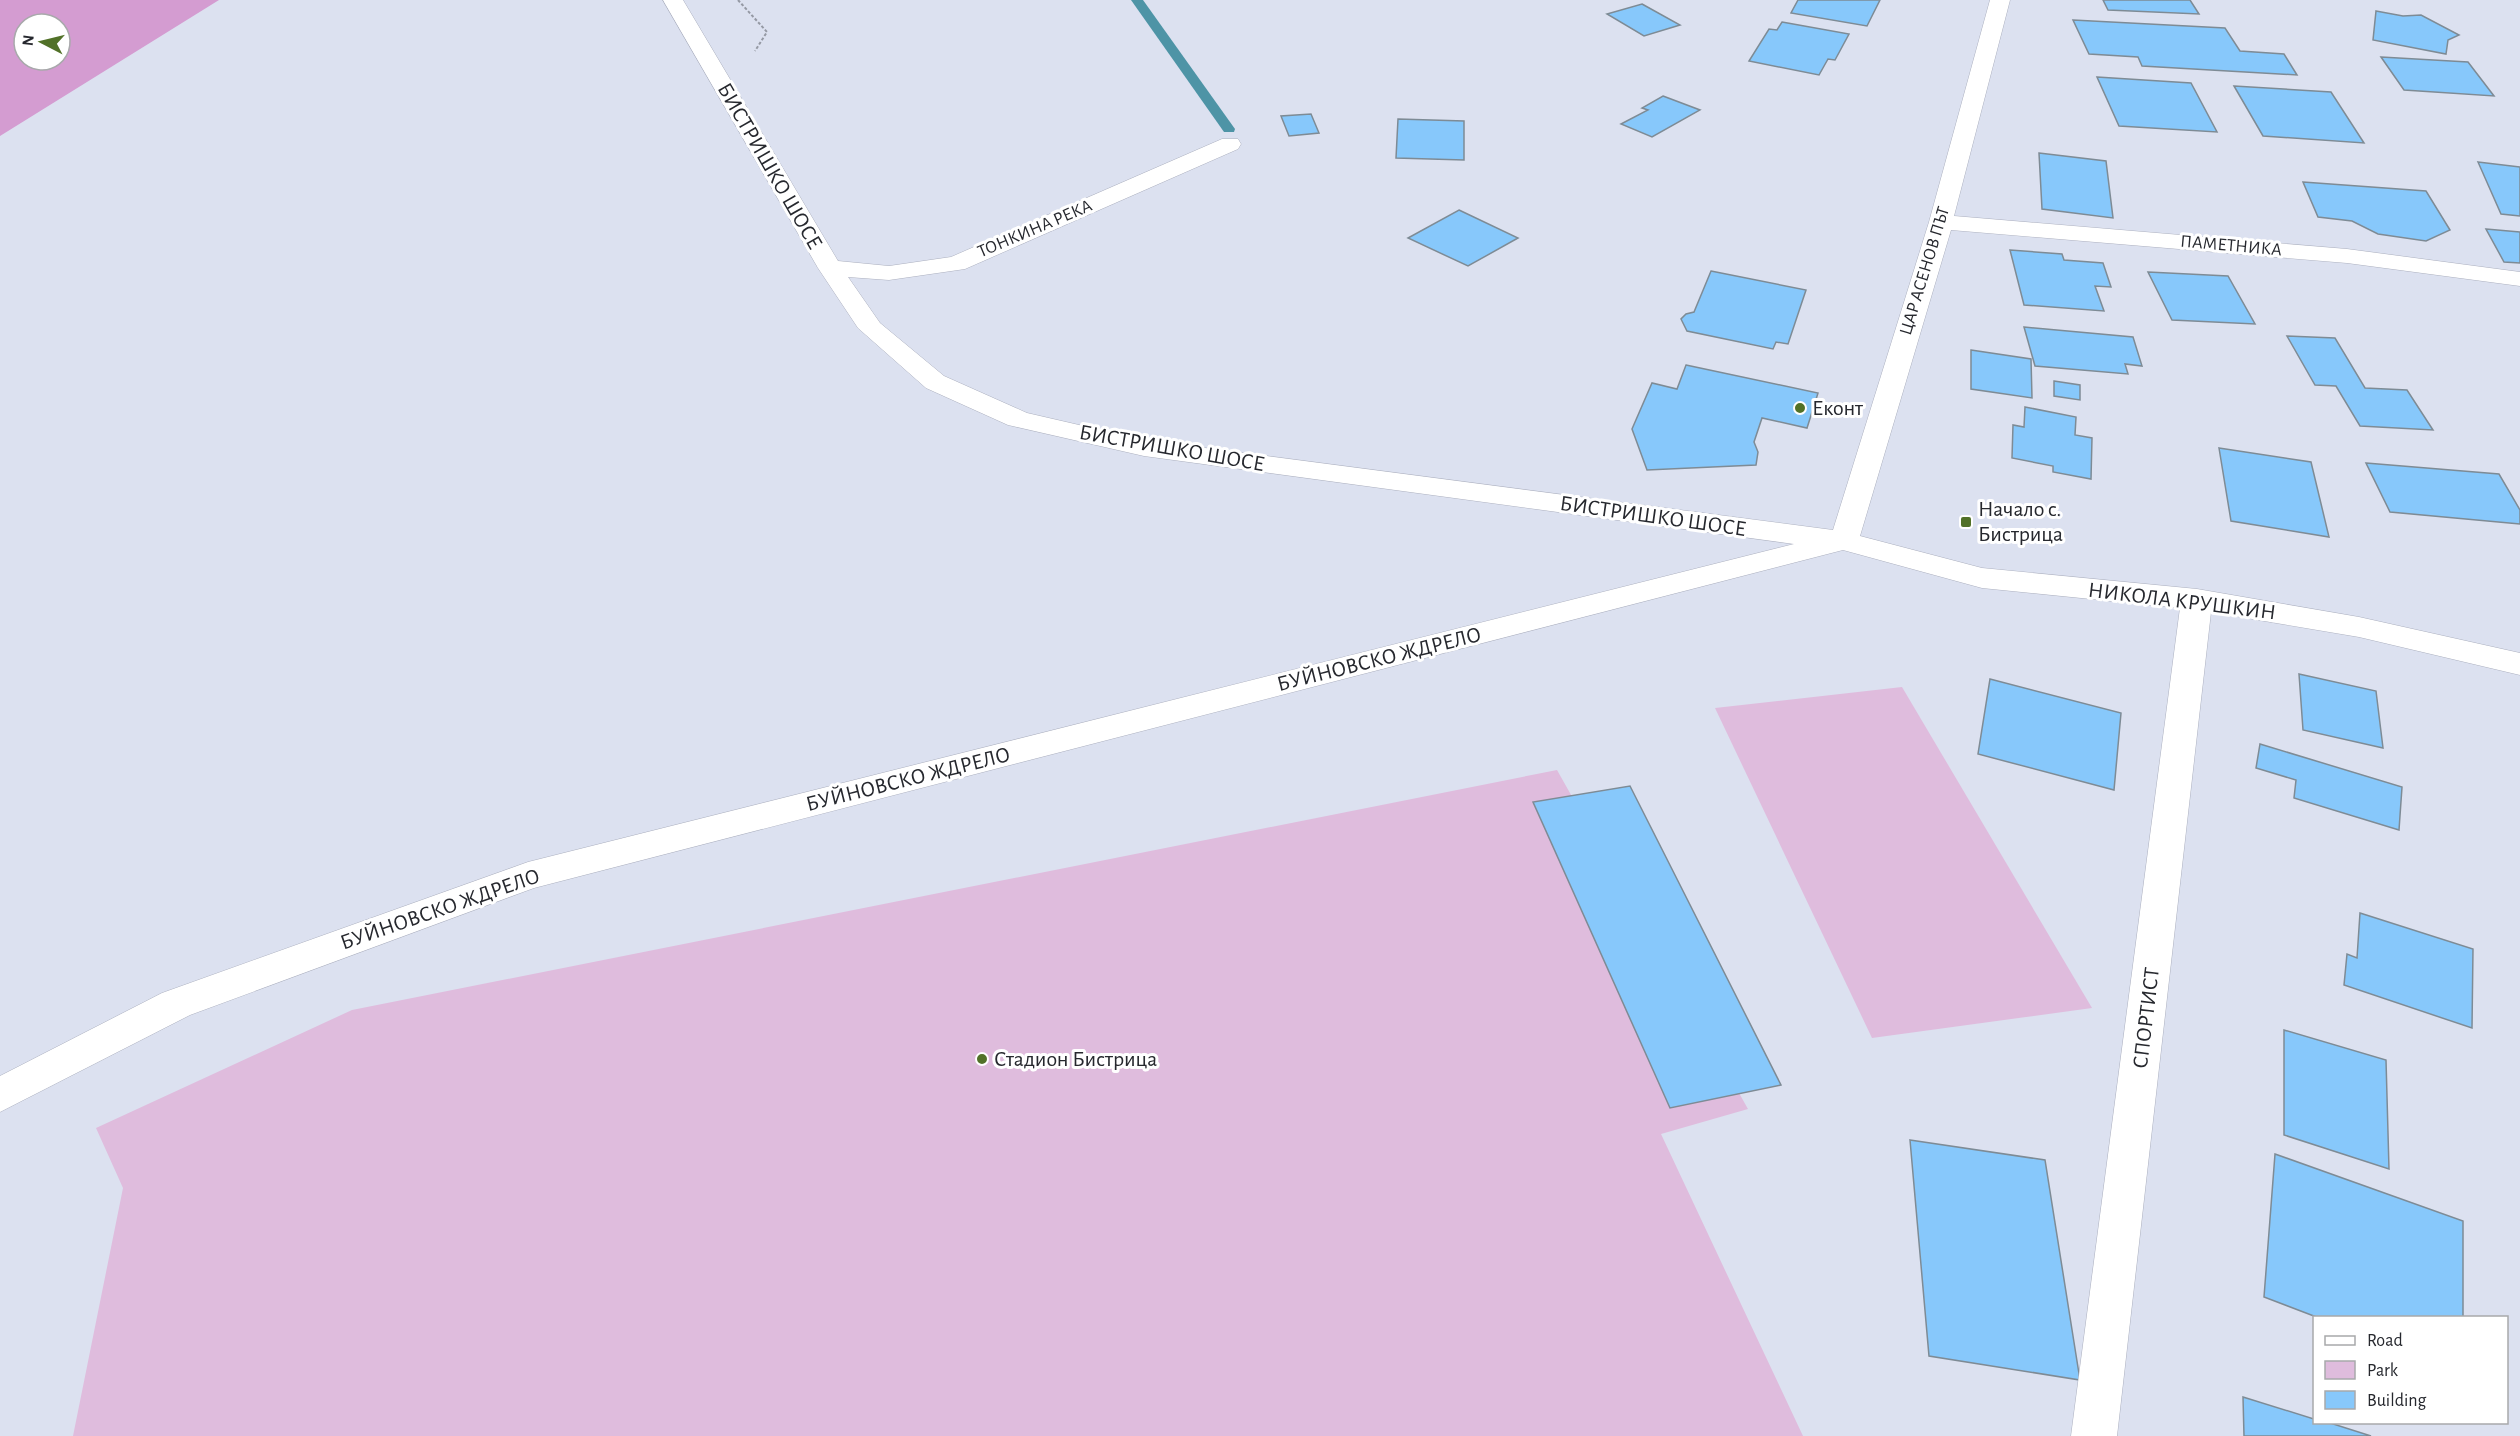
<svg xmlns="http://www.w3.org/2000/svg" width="2520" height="1436" font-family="'Alegreya Sans',sans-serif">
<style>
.green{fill:#dfbcdd}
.forest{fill:#d49cd1;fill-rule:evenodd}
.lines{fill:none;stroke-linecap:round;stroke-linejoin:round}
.stream{fill:#4e94a6;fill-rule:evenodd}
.building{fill:#87c8fb;stroke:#7e8b95;stroke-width:1.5}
.minor-casing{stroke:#acb0bf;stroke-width:1}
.path{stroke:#9599a4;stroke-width:2;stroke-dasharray:3 2;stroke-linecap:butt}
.minor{fill:#fff;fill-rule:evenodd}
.poi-dot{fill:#517128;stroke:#fff;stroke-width:2}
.labels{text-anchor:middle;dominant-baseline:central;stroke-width:6;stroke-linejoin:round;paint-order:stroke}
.far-street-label{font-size:18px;fill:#26282e;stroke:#fff}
.street-label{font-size:22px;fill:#26282e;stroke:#fff}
.poi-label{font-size:22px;fill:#26282e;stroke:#fff;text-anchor:start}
</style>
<rect width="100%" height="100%" fill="#dce1f0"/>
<g class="green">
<polygon points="1902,687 2092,1008 1872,1038 1715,708"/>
<polygon points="1557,770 1748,1109 1661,1134 1803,1436 73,1436 123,1188 96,1128 352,1010"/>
</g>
<path class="forest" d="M 0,0 L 219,0 L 0,136 ZM 24,24 L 60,24 L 60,60 L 24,60 Z"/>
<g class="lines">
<polygon class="stream" points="1131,0 1143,0 1235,129 1234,132 1224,132"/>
</g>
<g class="building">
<polygon points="1798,0 1880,0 1867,26 1791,13"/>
<polygon points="2103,0 2190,0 2199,14 2108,10"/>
<polygon points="1642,4 1680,25 1644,36 1607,14"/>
<polygon points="2376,11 2403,16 2421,15 2459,35 2448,40 2446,54 2373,40"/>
<polygon points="2073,20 2225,28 2240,51 2284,54 2297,75 2142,66 2138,57 2089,54"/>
<polygon points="1782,22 1849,34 1835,60 1828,59 1819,75 1749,61 1769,29 1777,30"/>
<polygon points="2381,57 2468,62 2494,96 2404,90"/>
<polygon points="2097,77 2191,83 2217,132 2119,126"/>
<polygon points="2234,86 2331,92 2364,143 2263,136"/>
<polygon points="1663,96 1700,110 1652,137 1621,124 1648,110 1642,108"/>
<polygon points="1311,114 1319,133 1289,136 1281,116"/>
<polygon points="1398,119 1464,121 1464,160 1396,158"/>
<polygon points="2039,153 2106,161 2113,218 2042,209"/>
<polygon points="2478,162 2520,167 2520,216 2501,214"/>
<polygon points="2303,182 2426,191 2450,230 2426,241 2378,234 2352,221 2318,217"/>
<polygon points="1459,210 1518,238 1468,266 1408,238"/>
<polygon points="2486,229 2520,232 2520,263 2504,262"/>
<polygon points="2010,250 2062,254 2064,260 2103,263 2111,287 2095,286 2104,311 2024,305"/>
<polygon points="1711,271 1806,290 1788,344 1776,342 1773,349 1687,331 1681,319 1686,314 1694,312"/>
<polygon points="2148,272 2228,276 2255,324 2172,320"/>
<polygon points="2024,327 2133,337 2142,366 2125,364 2128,374 2035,366"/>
<polygon points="2287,336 2335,338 2365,388 2407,390 2433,430 2360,426 2336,386 2315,385"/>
<polygon points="1971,350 2031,359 2032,398 1971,389"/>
<polygon points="1686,365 1818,393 1807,428 1762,418 1754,442 1758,452 1756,465 1647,470 1632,429 1652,383 1677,389"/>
<polygon points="2054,381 2080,385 2080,400 2054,396"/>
<polygon points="2025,407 2076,417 2075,435 2092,438 2091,479 2053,472 2053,466 2012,458 2013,425 2024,427"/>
<polygon points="2219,448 2311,462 2329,537 2231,521"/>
<polygon points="2366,463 2499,474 2520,510 2520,524 2390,512"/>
<polygon points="2299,674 2376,691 2383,748 2303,730"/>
<polygon points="1990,679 2121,713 2114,790 1978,754"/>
<polygon points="2260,744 2402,787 2399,830 2294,798 2296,780 2256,768"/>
<polygon points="1630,786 1781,1085 1670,1108 1533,802"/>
<polygon points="2360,913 2473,949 2472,1028 2344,985 2347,954 2357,958"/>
<polygon points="2284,1030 2386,1060 2389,1169 2284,1135"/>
<polygon points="1910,1140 2045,1160 2080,1380 1929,1356"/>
<polygon points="2275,1154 2463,1221 2463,1318 2319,1318 2264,1297"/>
<polygon points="2243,1397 2314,1419 2314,1422 2327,1422 2371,1436 2244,1436"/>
</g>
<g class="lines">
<g class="minor-casing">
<polygon id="minor" points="663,0 683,0 838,261 889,266 951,257 1222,139 1238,139 1241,144 1238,149 965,269 889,280 848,277 880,323 944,376 1027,413 1144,440 1833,530 1929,222 1990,0 2010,0 1954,216 2347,249 2520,272 2520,286 2347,263 1951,230 1860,536 1982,568 2197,589 2359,617 2520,653 2520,675 2359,637 2211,612 2117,1436 2071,1436 2180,608 1982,588 1843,550 534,888 190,1015 0,1112 0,1076 162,993 528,862 1794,544 1144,456 1008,425 926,388 858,328 818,268"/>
</g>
<polyline class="path" points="738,0 767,32 755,51"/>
<use href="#minor" class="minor"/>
</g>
<g class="poi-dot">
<circle cx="1800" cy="408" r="6"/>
<rect x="1960" y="516" width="12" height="12" rx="3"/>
<circle cx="982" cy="1059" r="6"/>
</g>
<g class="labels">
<g class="far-street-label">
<text transform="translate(1035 229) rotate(-23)">ТОНКИНА РЕКА</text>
<text transform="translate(2231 246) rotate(5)">ПАМЕТНИКА</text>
<text transform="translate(1925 271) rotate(-73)">ЦАР АСЕНОВ ПЪТ</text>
</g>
<g class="street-label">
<text transform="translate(770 166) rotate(60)">БИСТРИШКО ШОСЕ</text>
<text transform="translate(1172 448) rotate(10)">БИСТРИШКО ШОСЕ</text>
<text transform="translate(1653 516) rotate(8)">БИСТРИШКО ШОСЕ</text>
<text transform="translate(2182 601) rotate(7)">НИКОЛА КРУШКИН</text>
<text transform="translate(1379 659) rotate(-14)">БУЙНОВСКО ЖДРЕЛО</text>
<text transform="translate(908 779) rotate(-14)">БУЙНОВСКО ЖДРЕЛО</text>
<text transform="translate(440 909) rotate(-19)">БУЙНОВСКО ЖДРЕЛО</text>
<text transform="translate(2146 1018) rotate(-83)">СПОРТИСТ</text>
</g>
<g class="poi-label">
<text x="1812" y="408">Еконт</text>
<text x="1978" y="509">Начало с.<tspan x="1978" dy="25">Бистрица</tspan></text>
<text x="994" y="1059">Стадион Бистрица</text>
</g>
</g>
<rect x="2313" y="1316" width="195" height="108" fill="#ffffff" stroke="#a8a9ab" stroke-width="1.5"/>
<rect x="2325" y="1336" width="30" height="9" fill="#ffffff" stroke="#a8a9ab" stroke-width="1.5"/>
<text x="2367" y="1346" font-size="18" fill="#26282e">Road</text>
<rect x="2325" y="1361" width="30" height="18" fill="#dfbcdd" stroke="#a8a9ab" stroke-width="1.5"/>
<text x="2367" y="1376" font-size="18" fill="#26282e">Park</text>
<rect x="2325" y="1391" width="30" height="18" fill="#87c8fb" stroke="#a8a9ab" stroke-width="1.5"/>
<text x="2367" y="1406" font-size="18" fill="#26282e">Building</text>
<g transform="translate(42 42) rotate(277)"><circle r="28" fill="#ffffff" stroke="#a8a9ab" stroke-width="1.5"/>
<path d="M0-4.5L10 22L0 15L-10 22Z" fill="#517128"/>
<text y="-9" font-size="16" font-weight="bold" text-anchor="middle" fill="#26282e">N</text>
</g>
</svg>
